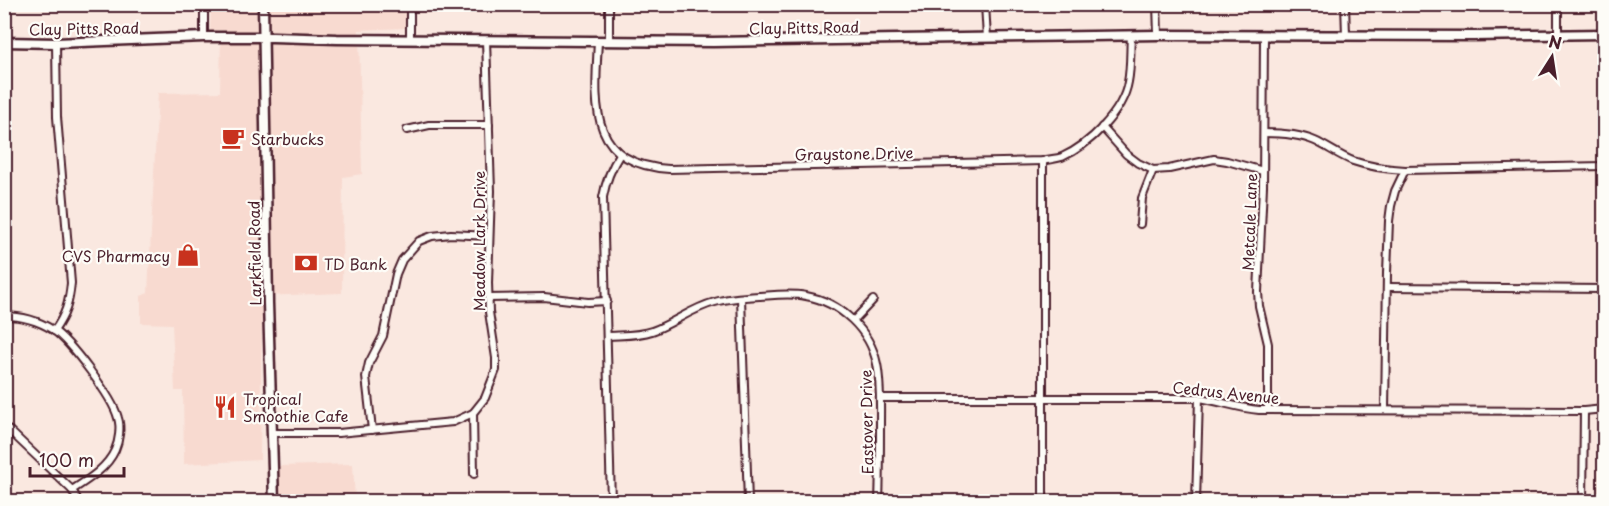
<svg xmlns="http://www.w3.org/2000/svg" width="1609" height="506" font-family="'Playpen Sans',sans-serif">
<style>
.built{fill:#f8dad0}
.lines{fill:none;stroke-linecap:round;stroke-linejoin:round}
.street-casing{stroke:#4a1f2b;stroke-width:10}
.secondary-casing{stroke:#4a1f2b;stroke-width:13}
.street{stroke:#fdfcf7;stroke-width:6}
.secondary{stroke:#fdfcf7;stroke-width:8}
.labels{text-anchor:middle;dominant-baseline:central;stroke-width:4.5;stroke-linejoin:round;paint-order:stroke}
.street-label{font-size:15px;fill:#4a1f2b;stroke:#fdfcf7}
.poi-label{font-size:15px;fill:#4a1f2b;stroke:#fdfcf7;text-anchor:start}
</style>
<rect width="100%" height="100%" fill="#fae8e0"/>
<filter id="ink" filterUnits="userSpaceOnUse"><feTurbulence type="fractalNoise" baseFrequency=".0167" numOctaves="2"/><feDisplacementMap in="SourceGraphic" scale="12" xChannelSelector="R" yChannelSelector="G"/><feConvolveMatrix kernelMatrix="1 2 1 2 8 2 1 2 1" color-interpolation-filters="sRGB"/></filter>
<g filter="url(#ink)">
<g class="built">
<polygon points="211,5 406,5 405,28 359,30 362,174 343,177 342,293 262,296 260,460 184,464 183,391 175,391 172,324 141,323 141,296 148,293 158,93 220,92 221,30 210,32"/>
<polygon points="353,464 355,501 279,501 279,466"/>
</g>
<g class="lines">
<g class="street-casing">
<g id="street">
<polyline points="985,4 987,38"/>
<polyline points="1157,4 1158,35"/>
<polyline points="1345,4 1346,35"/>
<polyline points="1558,4 1558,34"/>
<polyline points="1264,36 1263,186 1258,292 1259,306 1268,344 1268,409"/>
<polyline points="204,37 204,4"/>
<polyline points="410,39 410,4"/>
<path d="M 598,41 C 595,103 587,164 669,169 L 1043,161 C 1049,159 1056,159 1062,157 C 1089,145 1123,112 1128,82 C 1131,67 1130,51 1131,36"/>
<polyline points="609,41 609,4"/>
<polyline points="1102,127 1126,154 1138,163 1153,170 1169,169 1214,159 1227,161 1263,171"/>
<polyline points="407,130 429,125 489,125"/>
<path d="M 1264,133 C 1281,133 1299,134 1315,141 C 1328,147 1340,156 1353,161 C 1370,167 1388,169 1405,170 L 1604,166"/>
<polyline points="1140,224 1142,198 1153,170"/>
<polyline points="1388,287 1604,289"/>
<polyline points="488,298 544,297 588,302 607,301"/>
<polyline points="741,298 748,502"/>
<path d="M 4,316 C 21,316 39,321 53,330 C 70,341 113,398 118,418 C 121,427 119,441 115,450 C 107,468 89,479 72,490"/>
<polyline points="854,320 873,300"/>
<path d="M 54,331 C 66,314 69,303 71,283 L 57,117 L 56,43"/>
<path d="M 607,336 C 622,335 638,336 652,331 C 674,323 692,308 715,302 C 729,298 745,297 760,296 C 775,295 790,293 806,296 C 840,302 870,330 877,364 C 881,384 880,404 880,424 C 880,450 880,476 879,502"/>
<path d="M 880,398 L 1199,398 C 1219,401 1238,408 1259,410 L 1584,411 L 1604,409"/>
<polyline points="1385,410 1387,273 1389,221 1391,206 1395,191 1405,170"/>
<polyline points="473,413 474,474"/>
<polyline points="4,428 10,431 72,490 79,502"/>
<polyline points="372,430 366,377 369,363 383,336 396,274 402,260 419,241 432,236 451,234 489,236"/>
<polyline points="273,433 338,433 453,422 473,413 485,398 496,370 496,358 489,312 488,283 491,191 486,40"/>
<path d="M 611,502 L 603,197 C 606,180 611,168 620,154"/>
<polyline points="1043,502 1043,161"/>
<polyline points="1196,502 1199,398"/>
<polyline points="1583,502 1584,411"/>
</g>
</g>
<g class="secondary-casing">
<g id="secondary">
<polyline points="263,4 268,303 274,502"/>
<polyline points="4,42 56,43 204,37 273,37 337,39 713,42 1158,35 1473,36 1604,34"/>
</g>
</g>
<use href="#street" class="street"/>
<use href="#secondary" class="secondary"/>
</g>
</g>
<defs>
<g id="cafe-bare" transform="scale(1.8)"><path d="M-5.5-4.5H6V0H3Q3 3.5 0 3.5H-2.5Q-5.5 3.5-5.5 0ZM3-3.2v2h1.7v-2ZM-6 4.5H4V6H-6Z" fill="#c8321e" stroke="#fdfcf7" stroke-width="2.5" paint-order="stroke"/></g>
<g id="shop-bare" transform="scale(1.8)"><path d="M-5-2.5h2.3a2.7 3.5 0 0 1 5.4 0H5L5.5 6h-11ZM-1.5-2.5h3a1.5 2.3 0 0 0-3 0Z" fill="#c8321e" stroke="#fdfcf7" stroke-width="2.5" paint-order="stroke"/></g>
<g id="bank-bare" transform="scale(1.8)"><path d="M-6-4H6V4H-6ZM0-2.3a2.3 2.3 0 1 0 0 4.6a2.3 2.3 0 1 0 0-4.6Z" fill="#c8321e" stroke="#fdfcf7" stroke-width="2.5" paint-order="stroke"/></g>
<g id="restaurant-bare" transform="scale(1.8)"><path d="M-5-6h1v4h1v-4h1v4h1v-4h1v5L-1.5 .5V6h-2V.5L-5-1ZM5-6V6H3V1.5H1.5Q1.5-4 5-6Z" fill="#c8321e" stroke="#fdfcf7" stroke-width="2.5" paint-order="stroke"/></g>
</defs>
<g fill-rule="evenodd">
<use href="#cafe-bare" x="233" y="138"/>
<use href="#shop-bare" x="188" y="255"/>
<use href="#bank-bare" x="306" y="263"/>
<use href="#restaurant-bare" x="225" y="407"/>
</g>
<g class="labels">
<g class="street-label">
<text transform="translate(804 27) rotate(-1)">Clay Pitts Road</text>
<text transform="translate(84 28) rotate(-1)">Clay Pitts Road</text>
<text transform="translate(854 153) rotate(-1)">Graystone Drive</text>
<text transform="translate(1249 222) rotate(-88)">Metcale Lane</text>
<text transform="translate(478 241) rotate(-90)">Meadow Lark Drive</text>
<text transform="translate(254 253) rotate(-91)">Larkfield Road</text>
<text transform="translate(1226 392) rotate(6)">Cedrus Avenue</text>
<text transform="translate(866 422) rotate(-91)">Eastover Drive</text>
</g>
<g class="poi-label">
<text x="251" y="138">Starbucks</text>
<text x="170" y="255" text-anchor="end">CVS Pharmacy</text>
<text x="324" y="263">TD Bank</text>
<text x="243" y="398">Tropical<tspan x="243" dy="17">Smoothie Cafe</tspan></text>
</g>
</g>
<rect width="1609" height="506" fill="none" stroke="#fdfcf7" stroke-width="24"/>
<rect x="12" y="12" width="1585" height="482" fill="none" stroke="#4a1f2b" stroke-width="2" filter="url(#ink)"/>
<g transform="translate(1552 57) rotate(12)" stroke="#fdfcf7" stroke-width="4.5" paint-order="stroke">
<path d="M0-4.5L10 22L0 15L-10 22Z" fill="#4a1f2b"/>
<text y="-9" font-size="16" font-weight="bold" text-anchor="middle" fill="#4a1f2b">N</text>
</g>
<path d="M30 467v9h94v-9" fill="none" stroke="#4a1f2b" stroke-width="3"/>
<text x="39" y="467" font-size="18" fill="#4a1f2b" stroke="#fdfcf7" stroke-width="4.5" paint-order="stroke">100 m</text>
</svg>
